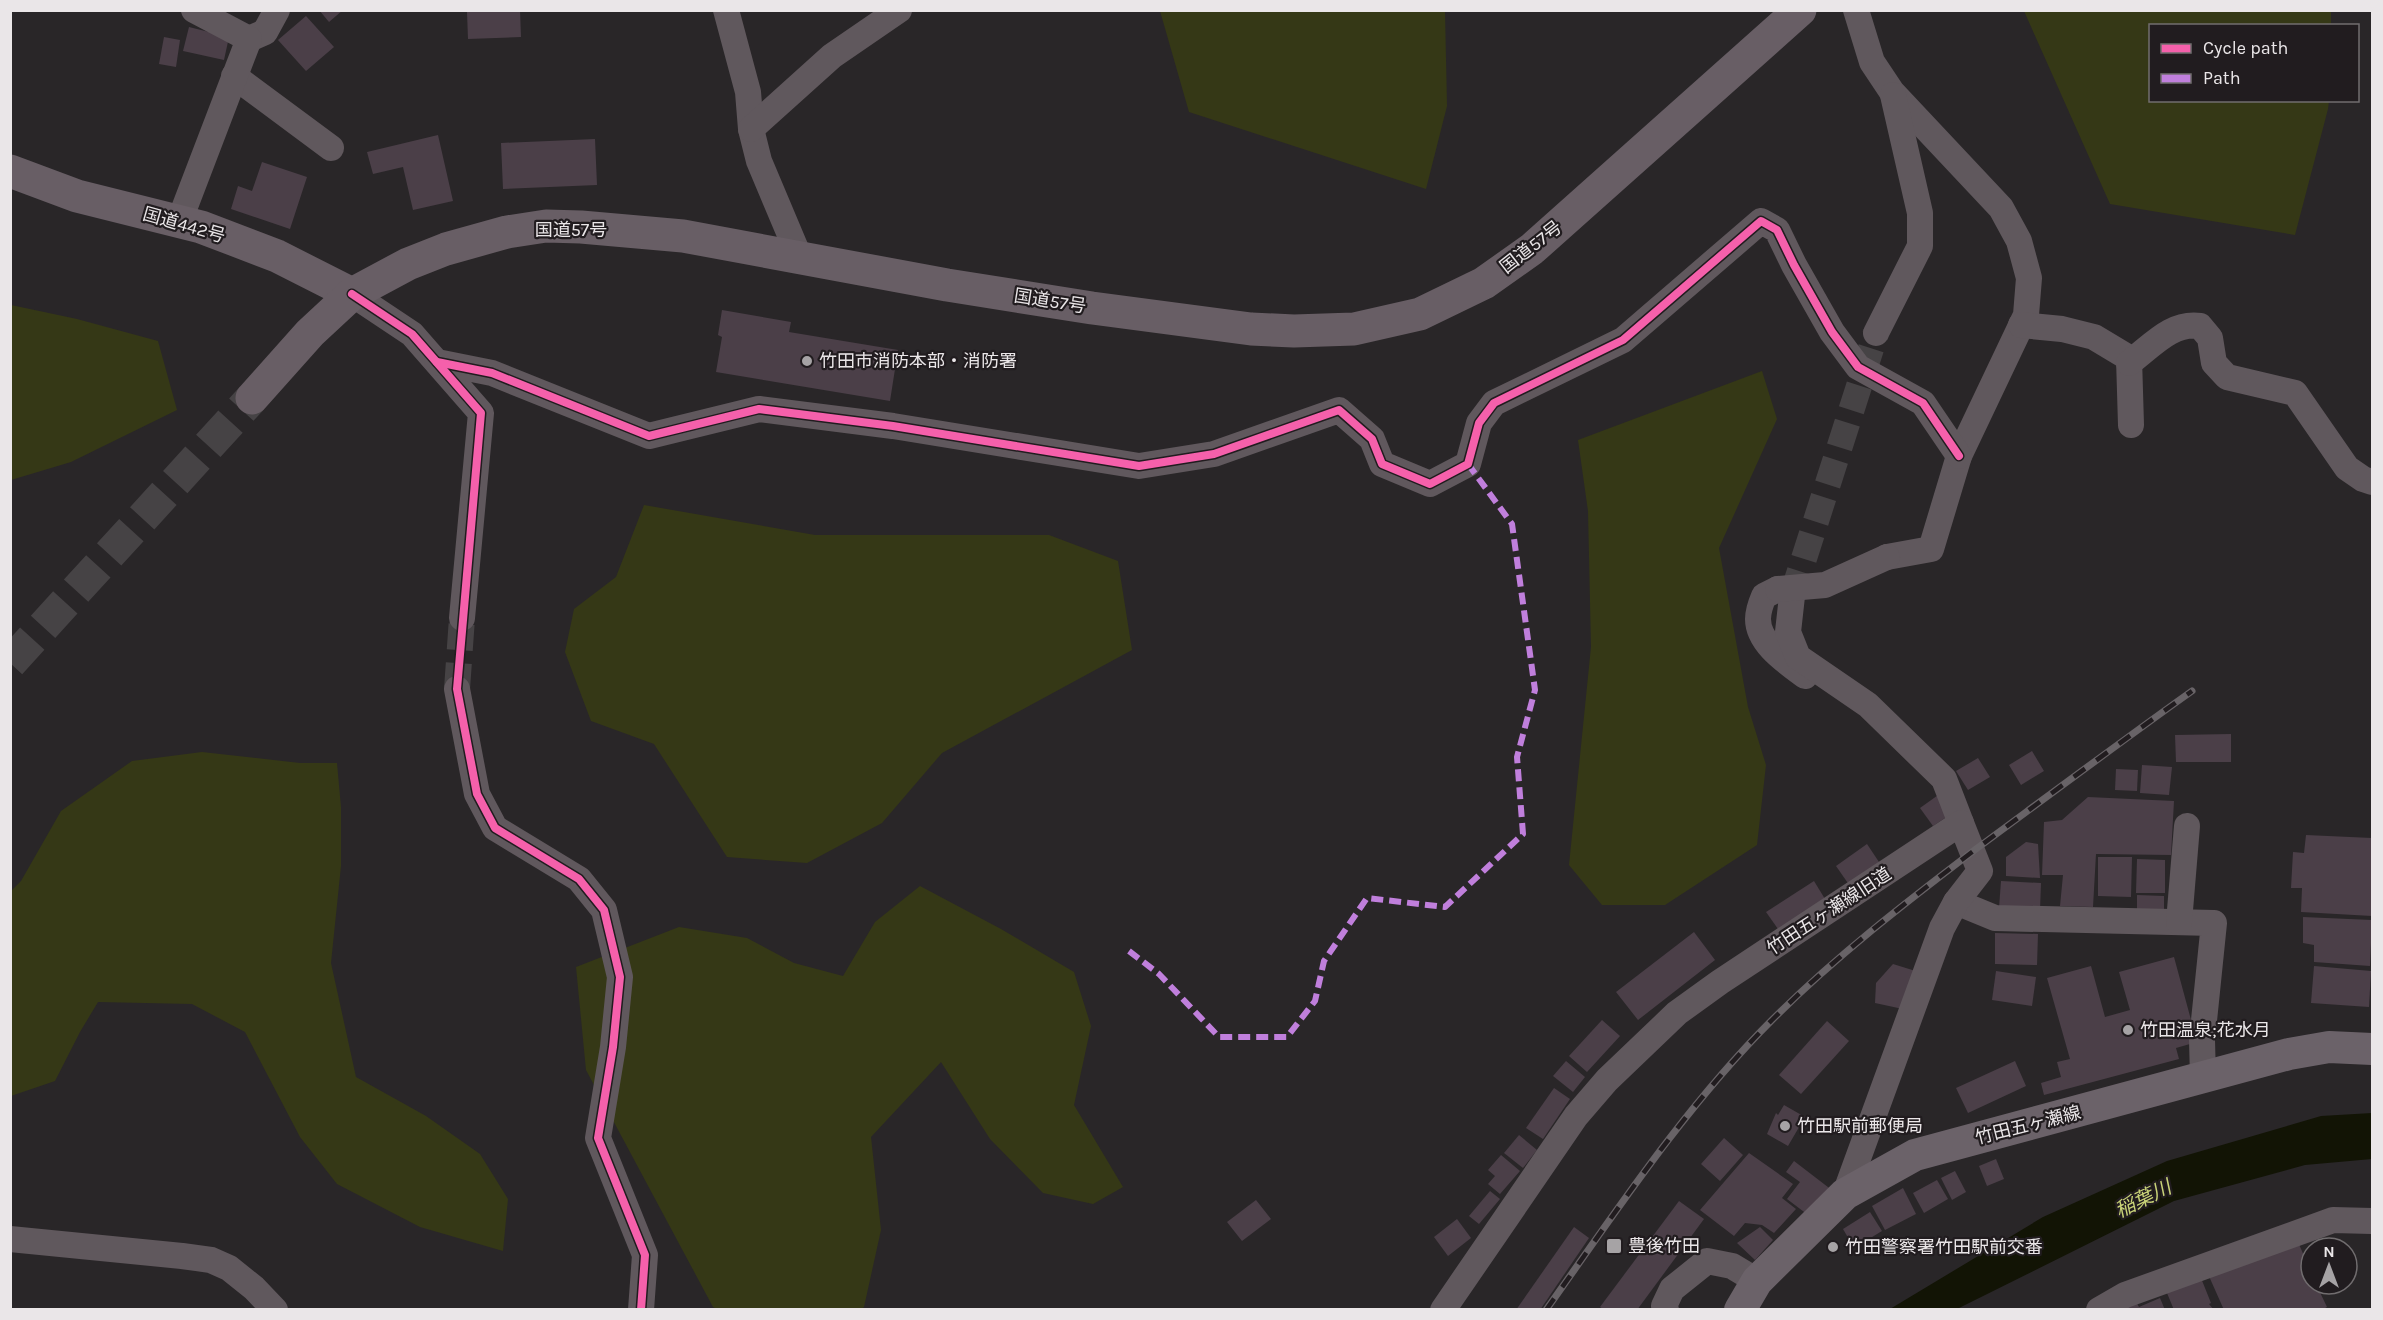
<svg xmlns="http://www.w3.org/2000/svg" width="2383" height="1320" font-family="Karla,'Noto Sans JP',sans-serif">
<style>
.green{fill:#353816}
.water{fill:#121405}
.building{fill:#4b3f48}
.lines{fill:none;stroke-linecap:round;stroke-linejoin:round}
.minor-tunnel{stroke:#464345;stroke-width:26;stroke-dasharray:26 13;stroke-linecap:butt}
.highway-tunnel{stroke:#464345;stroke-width:33;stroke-dasharray:33 16;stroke-linecap:butt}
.minor{stroke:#60585d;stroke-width:26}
.major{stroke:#6b6269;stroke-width:32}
.highway{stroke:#685e65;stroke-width:33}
.rail-casing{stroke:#686367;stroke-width:7}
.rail{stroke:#211c1f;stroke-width:4.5;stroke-dasharray:14;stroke-linecap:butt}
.minor-bridge{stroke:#60585d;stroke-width:26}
.quiet{stroke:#c07fdc;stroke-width:6;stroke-dasharray:12 6;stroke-linecap:butt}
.cycleway-casing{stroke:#211c1f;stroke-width:11}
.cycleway{stroke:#f560ab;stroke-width:8}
.poi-dot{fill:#a6a3a5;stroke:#211c1f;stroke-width:2}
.labels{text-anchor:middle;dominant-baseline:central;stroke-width:4.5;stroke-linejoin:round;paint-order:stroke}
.street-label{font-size:18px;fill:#eae6e8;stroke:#211c1f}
.poi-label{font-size:18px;fill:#eae6e8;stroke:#211c1f;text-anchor:start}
.water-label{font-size:20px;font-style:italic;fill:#c9d378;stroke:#211c1f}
</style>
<rect width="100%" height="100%" fill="#292628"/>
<g class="green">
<polygon points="1160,11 1445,11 1447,106 1426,189 1189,112"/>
<polygon points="2024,11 2331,11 2331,25 2150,26 2150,100 2329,101 2328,109 2295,235 2110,204"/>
<polygon points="11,305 77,319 158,341 177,410 71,462 11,480"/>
<polygon points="1762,371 1777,419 1719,548 1748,707 1766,765 1757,845 1665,905 1602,905 1569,865 1591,647 1588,511 1578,440"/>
<polygon points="644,505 815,535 1049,535 1118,561 1132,650 942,753 882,823 807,863 727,857 654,744 591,721 565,652 574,609 616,577"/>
<polygon points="202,752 300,763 337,763 341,807 341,866 331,963 356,1077 426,1116 480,1154 508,1199 503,1251 420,1227 337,1184 300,1137 245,1032 192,1004 98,1002 80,1032 55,1081 11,1096 11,891 21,881 61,811 132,761"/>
<polygon points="920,886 1001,929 1074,972 1091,1026 1074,1105 1123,1187 1093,1204 1043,1193 990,1139 941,1062 871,1137 881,1230 864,1307 860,1310 719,1310 713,1307 586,1070 576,967 679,927 747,938 794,963 843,976 875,922"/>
</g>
<polygon class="water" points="2372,1113 2372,1159 2305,1165 2174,1201 1957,1309 1890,1309 2043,1217 2167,1161 2321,1116"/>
<g class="building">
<polygon points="319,10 343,10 329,22"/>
<polygon points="520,10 521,37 468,39 467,12"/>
<polygon points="306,16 334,47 306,71 278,40"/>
<polygon points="189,27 229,37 224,60 183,51"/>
<polygon points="164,37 180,40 176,67 159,64"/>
<polygon points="438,135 453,201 413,210 403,167 373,174 367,152"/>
<polygon points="595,139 597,185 503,189 501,143"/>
<polygon points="262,162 307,177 290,229 231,209 238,186 252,191"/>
<polygon points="722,310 791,322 789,332 898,350 890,401 716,372 722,337 718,335"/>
<polygon points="2231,734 2231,762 2176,762 2175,735"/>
<polygon points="2032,751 2044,771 2021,785 2009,765"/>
<polygon points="1978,758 1990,777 1968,790 1956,771"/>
<polygon points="2142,765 2172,767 2169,795 2140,793"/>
<polygon points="2116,769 2138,770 2137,791 2115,790"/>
<polygon points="1941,793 1954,812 1933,826 1920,808"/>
<polygon points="2088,797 2174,801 2171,855 2096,854 2093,907 2060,906 2063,875 2042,875 2044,822 2062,820"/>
<polygon points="2306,835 2372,838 2372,916 2301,912 2302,888 2291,888 2293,852 2304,853"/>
<polygon points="2026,842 2038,844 2040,878 2006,876 2006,857"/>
<polygon points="1867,844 1883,868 1852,889 1836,866"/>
<polygon points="2098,857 2132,857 2131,897 2098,896"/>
<polygon points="2137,859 2165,860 2165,893 2136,893"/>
<polygon points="1814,881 1825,899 1778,929 1766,912"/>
<polygon points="2001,881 2041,883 2040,910 1999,908"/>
<polygon points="2137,895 2164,896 2164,912 2137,912"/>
<polygon points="2303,917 2372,920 2370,966 2314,962 2314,945 2303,943"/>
<polygon points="1694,932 1715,960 1638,1020 1616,992"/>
<polygon points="1995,933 2038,934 2037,965 1995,964"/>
<polygon points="2174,957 2197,1042 2176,1048 2179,1059 2044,1095 2041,1083 2061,1077 2057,1062 2070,1059 2047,978 2091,966 2105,1017 2130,1010 2119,972"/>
<polygon points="1893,964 1922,973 1912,1011 1875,1003 1876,983"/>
<polygon points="2314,966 2371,971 2369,1007 2311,1003"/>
<polygon points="1996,971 2036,977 2032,1006 1992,1000"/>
<polygon points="1602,1020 1620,1036 1587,1072 1569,1056"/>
<polygon points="1827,1021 1849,1041 1801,1094 1779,1075"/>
<polygon points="1566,1061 1585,1077 1573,1092 1553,1076"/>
<polygon points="2015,1061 2026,1086 1968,1113 1956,1088"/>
<polygon points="1554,1088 1570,1099 1543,1139 1526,1128"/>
<polygon points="1784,1105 1805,1117 1788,1146 1767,1134 1776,1113 1778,1115"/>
<polygon points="1519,1135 1537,1150 1523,1168 1504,1153"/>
<polygon points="1724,1138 1743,1155 1720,1181 1701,1164"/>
<polygon points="1749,1153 1793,1184 1782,1198 1796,1209 1774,1233 1762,1225 1745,1223 1734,1236 1700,1210"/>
<polygon points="1501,1155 1520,1171 1500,1194 1488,1184 1495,1176 1488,1170"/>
<polygon points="1996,1159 2004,1179 1987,1186 1979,1166"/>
<polygon points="1794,1161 1837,1194 1816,1221 1787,1199 1800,1182 1786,1172"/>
<polygon points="1955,1171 1966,1192 1952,1200 1941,1178"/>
<polygon points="1937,1180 1948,1199 1924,1213 1913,1193"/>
<polygon points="1903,1188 1916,1214 1885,1230 1872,1206"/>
<polygon points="1490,1191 1500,1199 1479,1224 1469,1216"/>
<polygon points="1256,1200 1271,1219 1242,1241 1227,1222"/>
<polygon points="1679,1201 1704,1219 1637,1310 1604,1310 1600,1307"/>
<polygon points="1870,1212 1882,1231 1854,1248 1843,1229"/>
<polygon points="1457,1219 1471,1238 1448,1256 1434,1237"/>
<polygon points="1574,1227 1589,1238 1540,1310 1516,1310"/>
<polygon points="1760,1227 1773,1240 1755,1260 1737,1243"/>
<polygon points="2295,1235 2311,1272 2311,1284 2316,1284 2327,1307 2321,1310 2224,1310 2208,1274"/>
<polygon points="2201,1278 2211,1303 2209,1304 2214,1310 2174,1310 2167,1293"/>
<polygon points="2160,1298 2165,1310 2114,1310 2135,1300 2139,1307"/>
</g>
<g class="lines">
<g class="minor-tunnel">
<polyline points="1792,596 1876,333"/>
<polyline points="457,689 462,618"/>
</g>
<polyline class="highway-tunnel" points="10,663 252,398"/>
<g class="minor">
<polyline points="726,10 748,92 751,129 759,161 799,256"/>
<polyline points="1856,10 1872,62 1892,92 2001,208 2019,241 2029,278 2026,315 1959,456 1931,549 1887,557"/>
<polyline points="249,39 265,32 277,10"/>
<polyline points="234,76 331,148"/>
<polyline points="751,129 832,56 899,10"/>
<polyline points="179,222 249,39 194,10"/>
<polyline points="352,294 412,334 481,413 462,618"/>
<polyline points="2021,325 2062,329 2094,337 2129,358 2131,425"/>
<polyline points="1876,333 1920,246 1920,213 1893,95"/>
<polyline points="437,362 492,373 649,436 759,409 893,426 1139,466 1214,454 1339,410 1372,439 1382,464 1430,484 1468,464 1479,423 1494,403 1623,340 1761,221 1777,230 1794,265 1832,332 1858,367 1923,403 1959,456"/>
<path d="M 2129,363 C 2152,346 2171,322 2200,326 L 2210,338 L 2214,363 L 2227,377 L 2295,393 L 2347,468 L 2363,479 L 2372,482"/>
<path d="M 1778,589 L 1764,596 C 1761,603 1758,611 1758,619 C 1758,644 1788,663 1805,676"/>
<polyline points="1792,596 1788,632 1798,657 1868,705 1944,779 1961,823"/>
<polyline points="457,689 477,794 495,828 579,879 604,910 620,977 613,1047 598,1138 645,1255 641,1310"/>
<polyline points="1956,902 1995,918 2214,923 2202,1040 2203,1078"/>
<polyline points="2179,922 2187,826"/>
<polyline points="10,1239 182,1256 211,1260 229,1268 254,1288 275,1310"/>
<polyline points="1443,1310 1576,1116 1607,1080 1677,1013 1720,982 1961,823 1980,871 1956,902 1942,928 1845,1194"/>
<polyline points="1666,1310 1664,1306 1672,1289 1707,1261 1732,1266 1757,1281"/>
<polyline points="2099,1310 2125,1295 2333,1220 2372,1221"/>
</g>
<polyline class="major" points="1740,1310 1757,1281 1845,1194 1915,1155 2289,1054 2329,1047 2372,1049"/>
<g class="highway">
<polyline points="10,171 77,196 201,227 277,256 352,294"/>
<polyline points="252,398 310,333 352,294 408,264 446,249 507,232 546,226 581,227 683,236 947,285 1092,308 1251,329 1294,331 1354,329 1420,314 1484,283 1532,249 1800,10"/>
</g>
<g class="rail-casing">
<path id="rail" d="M 1546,1310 C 1617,1210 1685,1107 1772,1020 C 1835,957 1905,903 1976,849 C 2048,796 2119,743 2192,691"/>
</g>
<use href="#rail" class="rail"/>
<polyline class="minor-bridge" points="1778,589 1825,585 1887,557"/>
<polyline class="quiet" points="1129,951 1159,974 1219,1037 1287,1037 1315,1001 1324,961 1367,898 1445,907 1523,834 1517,757 1535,690 1512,524 1468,464"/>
<g class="cycleway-casing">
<g id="cycleway">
<polyline points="352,294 412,334 481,413 457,689 477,794 495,828 579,879 604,910 620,977 613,1047 598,1138 645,1255 641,1310"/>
<polyline points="437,362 492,373 649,436 759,409 893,426 1139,466 1214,454 1339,410 1372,439 1382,464 1430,484 1468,464 1479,423 1494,403 1623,340 1761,221 1777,230 1794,265 1832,332 1858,367 1923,403 1959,456"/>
</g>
</g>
<use href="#cycleway" class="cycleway"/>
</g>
<g class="poi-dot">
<circle cx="807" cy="361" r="6"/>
<circle cx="2128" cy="1030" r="6"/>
<circle cx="1785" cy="1126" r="6"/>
<rect x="1606" y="1238" width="16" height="16" rx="3"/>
<circle cx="1833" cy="1247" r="6"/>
</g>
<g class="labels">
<g class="street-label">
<text transform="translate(184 225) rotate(16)">国道442号</text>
<text x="571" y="230">国道57号</text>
<text transform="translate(1531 247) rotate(-38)">国道57号</text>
<text transform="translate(1050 301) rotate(9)">国道57号</text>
<text transform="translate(1829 911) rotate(-33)">竹田五ヶ瀬線旧道</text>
<text transform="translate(2028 1125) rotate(-14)">竹田五ヶ瀬線</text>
</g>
<g class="poi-label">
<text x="819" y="361">竹田市消防本部・消防署</text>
<text x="2140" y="1030">竹田温泉;花水月</text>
<text x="1797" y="1126">竹田駅前郵便局</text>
<text x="1628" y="1246">豊後竹田</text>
<text x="1845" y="1247">竹田警察署竹田駅前交番</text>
</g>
<g class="water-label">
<text transform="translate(2143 1199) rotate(-26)">稲葉川</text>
</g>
</g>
<rect width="2383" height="1320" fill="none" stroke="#eae6e8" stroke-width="24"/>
<rect x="2149" y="24" width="210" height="78" fill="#211c1f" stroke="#716d6f" stroke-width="1.5"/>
<rect x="2161" y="44" width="30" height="9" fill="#f560ab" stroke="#716d6f" stroke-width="1.5"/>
<text x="2203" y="54" font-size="18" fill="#eae6e8">Cycle path</text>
<rect x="2161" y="74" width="30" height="9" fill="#c07fdc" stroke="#716d6f" stroke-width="1.5"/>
<text x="2203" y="84" font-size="18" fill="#eae6e8">Path</text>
<g transform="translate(2329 1266)"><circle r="28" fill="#211c1f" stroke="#716d6f" stroke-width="1.5"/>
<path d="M0-4.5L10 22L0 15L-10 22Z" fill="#a6a3a5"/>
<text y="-9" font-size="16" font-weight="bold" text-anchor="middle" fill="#eae6e8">N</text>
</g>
</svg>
